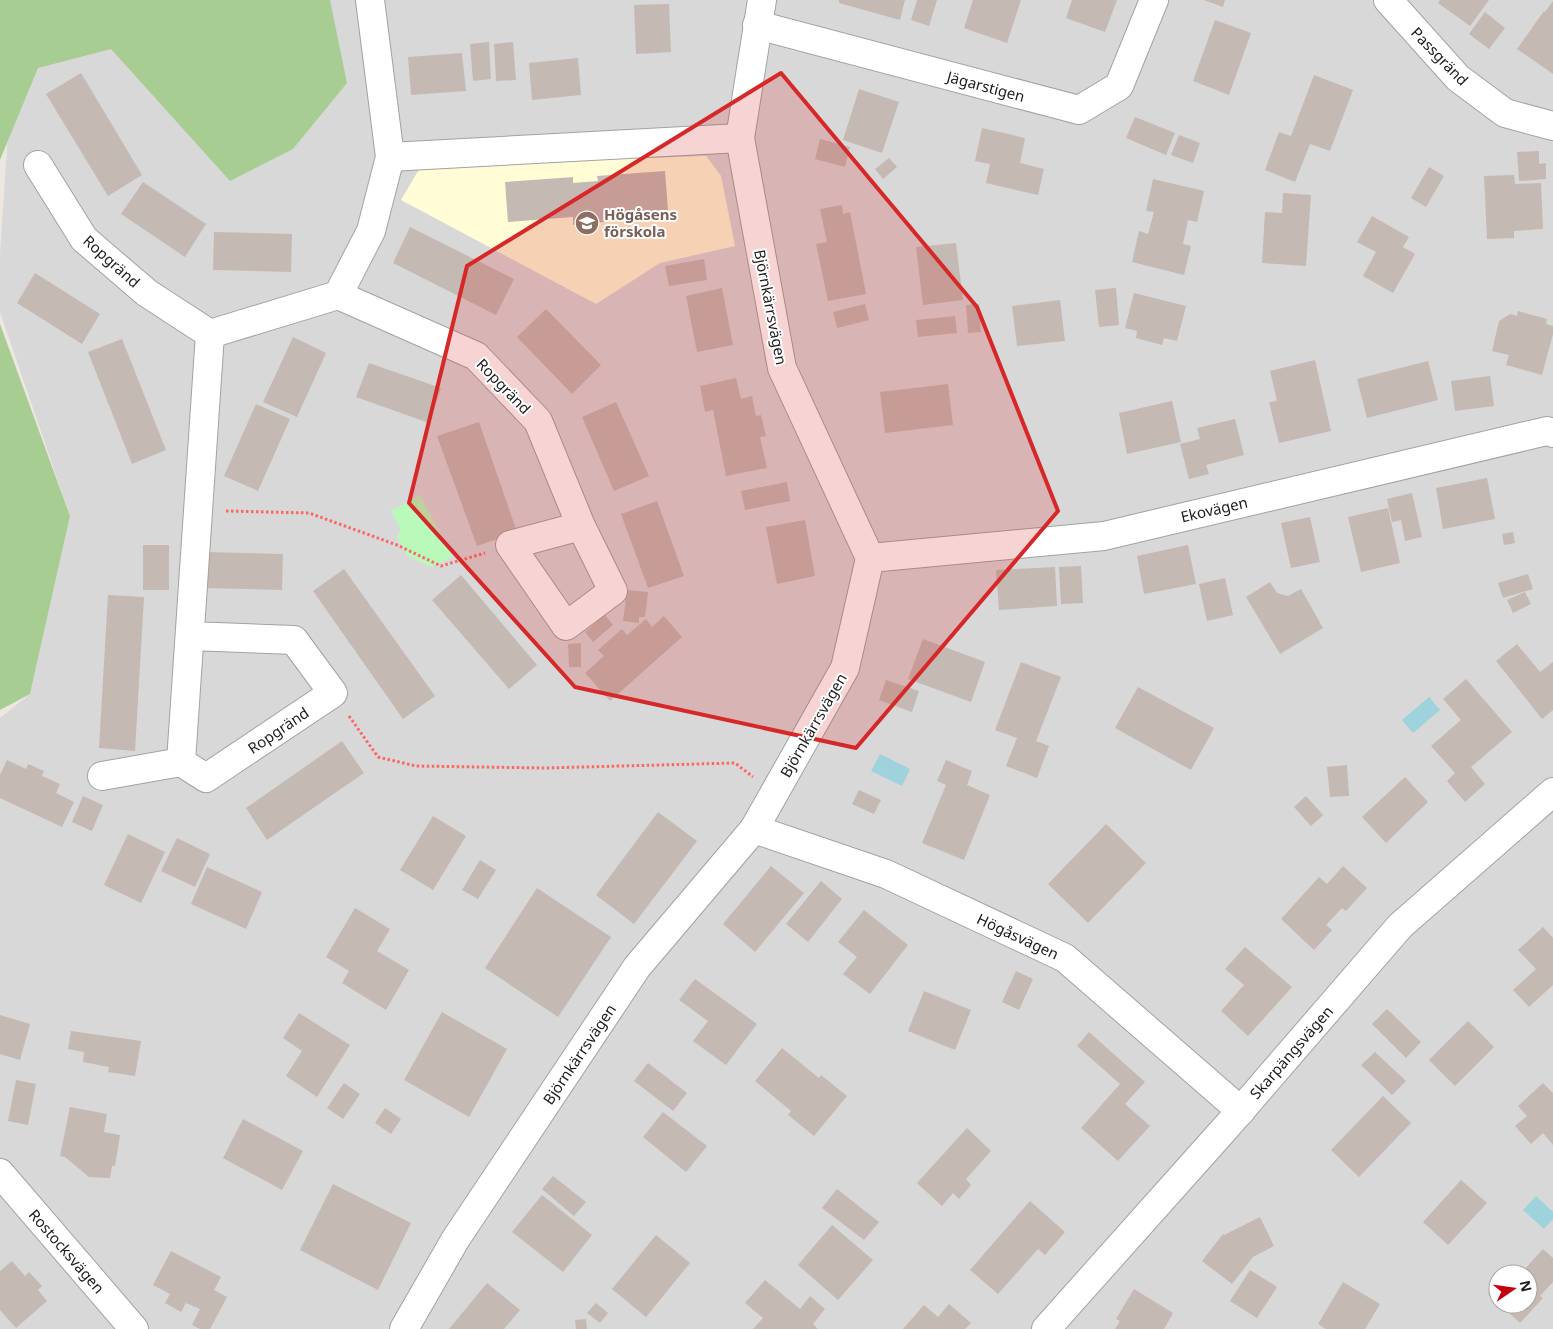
<svg xmlns="http://www.w3.org/2000/svg" width="1553" height="1329" font-family="'Noto Sans',sans-serif">
<style>
.residential{fill:#d9d8d8;fill-rule:evenodd}
.education{fill:#fffcd6}
.forest{fill:#a8cd93}
.park{fill:#b9faba}
.water{fill:#9ed2dc}
.building{fill:#c4b9b3}
.lines{fill:none;stroke-linecap:round;stroke-linejoin:round}
.minor-casing{stroke:#a2a2a2;stroke-width:30}
.path{stroke:#fd6661;stroke-width:3;stroke-dasharray:2.5 2.5;stroke-linecap:butt}
.minor{stroke:#fff;stroke-width:28}
.marked{fill:#d62828;fill-opacity:0.2;stroke:#d62828;stroke-width:4;stroke-linejoin:round}
.labels{text-anchor:middle;dominant-baseline:central;stroke-width:4;stroke-linejoin:round;paint-order:stroke}
.street-label{font-size:15px;fill:#1b1b1b;stroke:#fff}
.education-label{font-size:15px;font-weight:bold;fill:#785e54;stroke:#fff;text-anchor:start}
</style>
<rect width="100%" height="100%" fill="#ede7e0"/>
<path class="residential" d="M 17,0 L 1553,0 L 1553,1329 L 0,1329 L 0,718 L 30,694 L 70,516 L 0,312 L 0,254 ZM 1498,1274 L 1528,1274 L 1528,1304 L 1498,1304 Z"/>
<polygon class="education" points="706,156 721,176 735,246 660,263 596,304 401,200 421,166"/>
<g class="forest">
<polygon points="0,0 330,0 347,83 293,149 230,181 111,49 38,68 0,160"/>
<polygon points="0,324 70,516 30,694 0,710"/>
</g>
<polygon class="park" points="420,495 452,557 431,567 408,556 397,537 401,530 391,511"/>
<g class="water">
<polygon points="1429,697 1440,710 1413,733 1402,720"/>
<polygon points="880,754 910,769 902,786 871,771"/>
<polygon points="1536,1196 1553,1212 1553,1219 1544,1229 1523,1210"/>
</g>
<g class="building">
<polygon points="839,0 905,0 900,20 839,3"/>
<polygon points="917,0 937,0 929,26 911,20"/>
<polygon points="973,0 1021,0 1007,43 964,28"/>
<polygon points="1072,0 1117,0 1105,32 1066,18"/>
<polygon points="1204,0 1225,0 1223,7"/>
<polygon points="1440,0 1489,0 1470,26 1438,3"/>
<polygon points="1553,1 1553,74 1517,49 1544,11 1545,12"/>
<polygon points="669,4 671,52 636,54 634,5"/>
<polygon points="1485,12 1505,28 1489,49 1469,34"/>
<polygon points="1215,20 1251,33 1229,95 1193,81"/>
<polygon points="489,42 491,79 473,81 470,44"/>
<polygon points="513,42 516,80 496,81 494,44"/>
<polygon points="462,53 466,91 411,95 408,57"/>
<polygon points="578,58 581,95 532,100 529,63"/>
<polygon points="81,73 142,175 108,196 46,94"/>
<polygon points="1314,75 1353,90 1330,151 1310,144 1295,182 1265,170 1279,132 1291,136"/>
<polygon points="859,89 899,102 882,153 843,140"/>
<polygon points="1135,117 1175,133 1166,155 1126,138"/>
<polygon points="982,128 1025,138 1020,163 1044,169 1038,195 986,183 990,164 975,161"/>
<polygon points="1179,135 1200,143 1193,163 1171,155"/>
<polygon points="820,139 850,147 845,167 815,159"/>
<polygon points="1539,151 1539,164 1546,163 1546,179 1519,181 1517,152"/>
<polygon points="889,158 897,167 883,179 875,169"/>
<polygon points="1429,167 1444,176 1426,207 1411,198"/>
<polygon points="665,171 668,210 605,215 605,222 573,225 573,217 508,222 505,182 573,177 573,183 598,181 597,176"/>
<polygon points="1514,175 1515,184 1541,183 1543,229 1514,231 1514,238 1487,239 1484,176"/>
<polygon points="1153,179 1204,191 1197,222 1188,220 1183,244 1191,246 1184,275 1132,262 1139,231 1148,234 1154,212 1146,211"/>
<polygon points="143,182 206,224 185,257 121,214"/>
<polygon points="1283,193 1311,195 1306,266 1262,263 1265,212 1282,213"/>
<polygon points="842,205 843,214 850,212 866,294 828,301 816,244 827,242 820,209"/>
<polygon points="1372,216 1409,237 1403,247 1415,254 1393,293 1363,276 1376,252 1357,242"/>
<polygon points="410,227 514,279 496,315 393,263"/>
<polygon points="214,232 292,234 291,272 213,270"/>
<polygon points="956,243 963,300 923,305 916,247"/>
<polygon points="704,259 707,280 669,286 665,266"/>
<polygon points="35,273 100,314 82,344 17,303"/>
<polygon points="722,288 733,345 697,352 686,296"/>
<polygon points="1116,288 1119,325 1099,327 1095,290"/>
<polygon points="1134,293 1186,306 1177,341 1164,338 1162,345 1136,338 1137,331 1125,328"/>
<polygon points="1060,300 1065,341 1017,346 1012,306"/>
<polygon points="865,304 869,320 837,328 833,312"/>
<polygon points="979,304 981,332 968,333 966,305"/>
<polygon points="546,309 601,365 572,394 517,337"/>
<polygon points="1518,311 1547,319 1546,324 1553,326 1553,334 1542,375 1506,365 1509,355 1492,351 1499,321 1510,314 1517,316"/>
<polygon points="955,316 957,333 918,337 916,320"/>
<polygon points="293,337 326,353 297,417 263,402"/>
<polygon points="122,339 166,450 132,464 88,352"/>
<polygon points="1315,360 1331,431 1279,443 1269,402 1277,401 1270,371"/>
<polygon points="1428,361 1438,400 1367,418 1357,379"/>
<polygon points="369,363 441,388 429,423 356,397"/>
<polygon points="1490,376 1494,406 1455,411 1451,381"/>
<polygon points="736,378 741,399 752,396 756,416 761,415 766,436 760,437 767,468 726,476 713,410 705,412 700,386"/>
<polygon points="948,384 953,425 885,433 880,392"/>
<polygon points="1172,401 1181,442 1127,454 1119,413"/>
<polygon points="616,402 649,476 614,491 582,417"/>
<polygon points="256,404 290,419 258,491 224,476"/>
<polygon points="1235,419 1244,455 1206,465 1209,474 1189,479 1180,444 1200,439 1197,428"/>
<polygon points="479,422 517,532 477,546 437,436"/>
<polygon points="1487,478 1495,519 1443,529 1436,488"/>
<polygon points="787,482 790,501 745,510 741,491"/>
<polygon points="1412,493 1422,537 1405,541 1401,520 1392,522 1387,499"/>
<polygon points="657,501 684,576 648,588 621,514"/>
<polygon points="1388,508 1400,563 1361,572 1348,517"/>
<polygon points="1310,517 1320,562 1291,568 1281,523"/>
<polygon points="805,520 815,576 777,584 766,527"/>
<polygon points="1513,532 1515,543 1504,545 1502,534"/>
<rect x="143" y="545" width="26" height="45"/>
<polygon points="1188,545 1196,584 1144,594 1137,556"/>
<polygon points="204,552 283,554 282,590 203,588"/>
<polygon points="1081,566 1083,603 1061,604 1059,567"/>
<polygon points="1055,567 1057,606 999,610 996,570"/>
<polygon points="344,569 435,696 403,719 313,591"/>
<polygon points="1528,574 1533,589 1503,598 1498,583"/>
<polygon points="461,575 537,665 509,689 432,600"/>
<polygon points="1225,578 1233,615 1207,621 1199,584"/>
<polygon points="1270,582 1277,593 1288,596 1301,589 1323,628 1280,654 1246,597"/>
<polygon points="627,590 648,592 645,617 639,617 639,623 623,621"/>
<polygon points="1525,592 1531,604 1513,613 1507,600"/>
<polygon points="108,595 144,597 135,751 99,748"/>
<polygon points="605,615 613,625 593,642 585,632"/>
<polygon points="664,616 682,637 610,701 585,673 604,656 598,650 622,629 627,635 646,619 652,627"/>
<polygon points="923,639 985,662 971,702 908,679"/>
<polygon points="581,643 581,667 569,667 568,644"/>
<polygon points="1517,644 1540,672 1553,662 1553,710 1542,719 1496,661"/>
<polygon points="1021,662 1061,677 1036,741 1049,746 1037,778 1006,766 1017,738 995,730"/>
<polygon points="1466,679 1512,732 1471,767 1485,784 1465,802 1447,781 1455,773 1431,746 1461,720 1443,699"/>
<polygon points="886,680 919,691 912,712 879,700"/>
<polygon points="1138,687 1214,728 1191,770 1115,728"/>
<polygon points="342,741 364,773 267,840 246,808"/>
<polygon points="7,760 26,769 28,764 44,771 42,776 60,784 56,793 74,802 62,827 0,798 0,775"/>
<polygon points="946,760 972,771 967,785 990,795 964,860 922,843 946,785 937,781"/>
<polygon points="1347,765 1349,796 1330,797 1327,767"/>
<polygon points="1405,777 1428,802 1386,843 1362,817"/>
<polygon points="859,790 881,800 874,814 852,804"/>
<polygon points="83,796 103,805 92,831 72,822"/>
<polygon points="1306,796 1323,815 1311,826 1294,807"/>
<polygon points="658,812 697,841 634,924 596,895"/>
<polygon points="433,816 466,836 433,890 400,870"/>
<polygon points="1106,824 1146,863 1088,923 1048,884"/>
<polygon points="128,834 165,852 141,903 104,885"/>
<polygon points="177,838 210,854 195,887 161,871"/>
<polygon points="480,860 496,870 478,899 462,890"/>
<polygon points="771,866 804,893 755,952 723,924"/>
<polygon points="1343,866 1367,888 1346,911 1342,908 1326,925 1332,930 1314,950 1281,919 1319,877 1327,884"/>
<polygon points="207,867 262,892 246,929 191,904"/>
<polygon points="821,881 842,899 808,942 786,924"/>
<polygon points="537,888 611,937 558,1017 485,968"/>
<polygon points="355,908 390,929 377,951 409,970 386,1010 342,983 349,971 326,957"/>
<polygon points="864,910 908,945 870,994 843,974 857,957 838,942"/>
<polygon points="1543,927 1553,938 1553,985 1529,1007 1513,990 1536,969 1518,950"/>
<polygon points="1245,947 1292,987 1248,1036 1221,1011 1244,985 1225,969"/>
<polygon points="1016,971 1033,979 1019,1010 1002,1002"/>
<polygon points="695,979 757,1024 726,1065 693,1041 708,1021 679,1000"/>
<polygon points="924,991 971,1010 955,1050 908,1031"/>
<polygon points="1387,1009 1421,1042 1406,1058 1372,1024"/>
<polygon points="442,1012 507,1049 469,1117 404,1080"/>
<polygon points="299,1013 350,1045 317,1097 286,1076 302,1051 283,1038"/>
<polygon points="0,1015 30,1024 20,1060 0,1054"/>
<polygon points="1468,1021 1494,1047 1455,1086 1429,1060"/>
<polygon points="71,1031 141,1041 135,1076 108,1072 109,1067 83,1062 84,1052 68,1049"/>
<polygon points="1089,1032 1145,1082 1125,1104 1150,1126 1118,1161 1081,1128 1120,1084 1077,1046"/>
<polygon points="782,1048 819,1078 821,1075 847,1096 814,1136 788,1115 791,1111 755,1081"/>
<polygon points="1375,1052 1406,1081 1392,1095 1361,1065"/>
<polygon points="648,1063 687,1093 673,1111 634,1081"/>
<polygon points="16,1080 36,1084 28,1125 8,1121"/>
<polygon points="344,1083 360,1094 343,1119 327,1108"/>
<polygon points="1543,1083 1553,1093 1553,1145 1543,1133 1531,1144 1515,1126 1527,1116 1518,1106"/>
<polygon points="1383,1096 1411,1123 1359,1177 1331,1150"/>
<polygon points="70,1107 107,1114 104,1132 120,1135 115,1166 112,1166 110,1178 89,1177 65,1157 60,1156"/>
<polygon points="385,1108 401,1119 391,1134 375,1123"/>
<polygon points="663,1112 707,1146 686,1172 643,1137"/>
<polygon points="243,1119 303,1151 282,1190 223,1158"/>
<polygon points="967,1128 991,1151 966,1179 971,1185 959,1199 953,1193 942,1206 917,1183"/>
<polygon points="553,1176 586,1202 574,1216 542,1189"/>
<polygon points="1461,1180 1487,1203 1448,1245 1423,1222"/>
<polygon points="333,1184 411,1223 378,1290 300,1250"/>
<polygon points="837,1189 879,1222 864,1240 822,1208"/>
<polygon points="542,1195 592,1235 563,1272 512,1232"/>
<polygon points="1030,1201 1065,1232 1045,1255 1038,1249 998,1294 970,1270"/>
<polygon points="1260,1217 1274,1246 1253,1257 1232,1284 1202,1261 1223,1234 1224,1235"/>
<polygon points="832,1225 873,1260 838,1300 798,1265"/>
<polygon points="656,1235 690,1263 646,1317 612,1289"/>
<polygon points="1543,1249 1553,1258 1553,1282 1540,1296 1543,1298 1520,1323 1499,1304 1528,1304 1528,1274 1520,1274"/>
<polygon points="171,1251 221,1277 214,1290 227,1297 210,1329 200,1329 192,1325 200,1309 186,1303 181,1312 165,1303 170,1294 153,1285"/>
<polygon points="12,1261 25,1276 29,1272 42,1286 38,1290 47,1301 16,1328 0,1310 0,1271"/>
<polygon points="1250,1270 1277,1287 1257,1318 1230,1301"/>
<polygon points="765,1280 800,1309 810,1296 825,1309 813,1324 818,1329 753,1329 763,1318 745,1303"/>
<polygon points="1343,1282 1380,1304 1365,1329 1326,1329 1318,1324"/>
<polygon points="1498,1282 1498,1303 1488,1294"/>
<polygon points="487,1283 520,1310 504,1329 449,1329"/>
<polygon points="1134,1289 1173,1313 1164,1329 1115,1329 1120,1321 1116,1319"/>
<polygon points="596,1303 608,1313 600,1323 587,1313"/>
<polygon points="949,1304 971,1323 965,1329 903,1329 924,1305 938,1317"/>
<polygon points="586,1319 587,1329 576,1329 575,1320"/>
</g>
<g class="lines">
<g class="minor-casing">
<g id="minor">
<polyline points="1388,0 1458,78 1505,113 1553,126"/>
<polyline points="757,25 1079,110 1119,86 1154,0"/>
<polyline points="390,157 740,138"/>
<polyline points="38,165 84,239 147,293 210,334 338,295 371,231 390,157 370,0"/>
<polyline points="338,295 476,356 538,421 581,526 613,591 566,626 510,545 581,526"/>
<polyline points="870,558 1104,536 1547,431 1553,433"/>
<polyline points="190,636 294,640 333,693 206,778 181,762 210,334"/>
<polyline points="102,776 181,762"/>
<polyline points="754,829 886,874 1065,958 1241,1111"/>
<polyline points="0,1173 134,1329"/>
<polyline points="404,1329 455,1240 637,967 754,829 845,668 870,558 782,368 740,138 762,0"/>
<polyline points="1046,1329 1229,1124 1400,926 1553,792"/>
</g>
</g>
<g class="path">
<polyline points="226,511 309,513 397,545 441,566 485,553"/>
<polyline points="349,716 378,757 416,766 545,768 735,763 753,777"/>
</g>
<use href="#minor" class="minor"/>
</g>
<path class="marked" d="M 781,73 L 977,307 L 1058,511 L 856,748 L 575,687 L 409,503 L 467,266 Z"/>
<defs>
<g id="school-disc" transform="scale(1.25)"><circle r="9.5" fill="#8d6e63" stroke="#fff"/><path d="M0-5L7-2L0 1L-7-2ZM-4 1L0 2.5L4 1V4Q0 6-4 4Z" fill="#fff"/></g>
</defs>
<g fill-rule="evenodd">
<use href="#school-disc" x="587" y="223"/>
</g>
<g class="labels">
<g class="street-label">
<text transform="translate(1440 56) rotate(46)">Passgränd</text>
<text transform="translate(986 86) rotate(15)">Jägarstigen</text>
<text transform="translate(112 261) rotate(42)">Ropgränd</text>
<text transform="translate(771 307) rotate(79)">Björnkärrsvägen</text>
<text transform="translate(504 386) rotate(46)">Ropgränd</text>
<text transform="translate(1214 509) rotate(-13)">Ekovägen</text>
<text transform="translate(813 725) rotate(-60)">Björnkärrsvägen</text>
<text transform="translate(278 730) rotate(-34)">Ropgränd</text>
<text transform="translate(1018 936) rotate(25)">Högåsvägen</text>
<text transform="translate(1291 1052) rotate(-49)">Skarpängsvägen</text>
<text transform="translate(579 1054) rotate(-56)">Björnkärrsvägen</text>
<text transform="translate(67 1251) rotate(49)">Rostocksvägen</text>
</g>
<g class="education-label">
<text x="604" y="214">Högåsens<tspan x="604" dy="17">förskola</tspan></text>
</g>
</g>
<g transform="translate(1513 1289) rotate(77)"><circle r="24" fill="#ffffff" stroke="#a4a4a4"/>
<path d="M0-4L9 19L0 12L-9 19Z" fill="#c5000d"/>
<text y="-8" font-size="14" font-weight="bold" text-anchor="middle" fill="#1b1b1b">N</text>
</g>
</svg>
